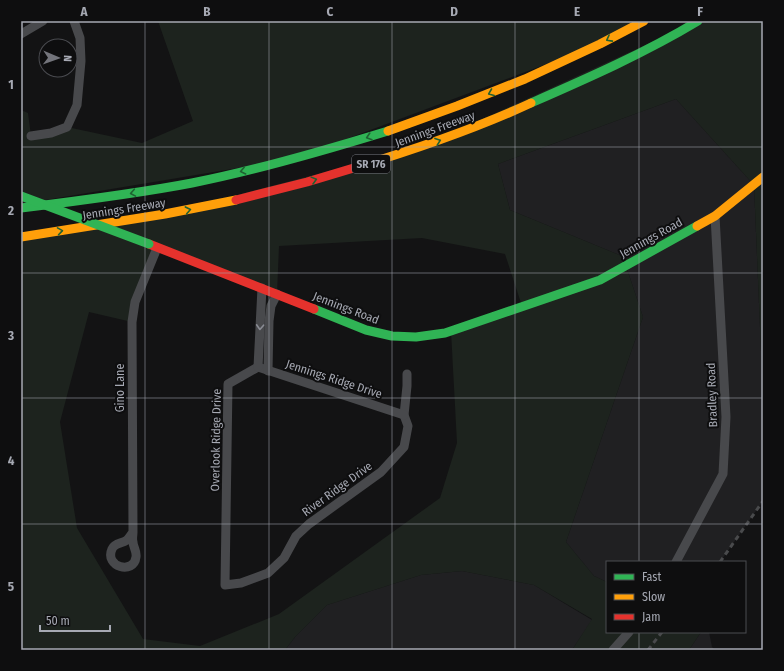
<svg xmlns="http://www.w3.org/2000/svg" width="784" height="671" font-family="'Fira Sans Condensed',sans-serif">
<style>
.built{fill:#202022}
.green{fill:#1d231e;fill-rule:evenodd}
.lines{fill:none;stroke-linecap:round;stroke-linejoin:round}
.street{stroke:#48494c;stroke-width:9}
.fast{stroke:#30b455;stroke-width:9}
.slow{stroke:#ff9f0a;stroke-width:9}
.jam{stroke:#e5322d;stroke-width:9}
.rail{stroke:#494a4c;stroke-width:3;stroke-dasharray:5 4;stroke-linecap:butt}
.fast-bridge{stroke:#30b455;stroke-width:9}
.oneway{stroke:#1f6132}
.oneway2{stroke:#8a8c94}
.grid{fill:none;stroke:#a6a9b3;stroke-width:1;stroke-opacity:0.55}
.labels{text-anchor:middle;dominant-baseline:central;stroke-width:4;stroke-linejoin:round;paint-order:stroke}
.shield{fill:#0e0e0f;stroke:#787a82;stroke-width:1}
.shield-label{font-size:11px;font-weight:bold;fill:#a6a9b3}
.street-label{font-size:12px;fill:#a6a9b3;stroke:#0e0e0f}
.neatline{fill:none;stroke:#a6a9b3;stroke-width:1.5}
.grid-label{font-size:13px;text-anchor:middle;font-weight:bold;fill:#a6a9b3}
</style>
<rect width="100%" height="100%" fill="#131314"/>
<g class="built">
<polygon points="676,99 754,185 763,398 763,501 720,562 607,562 607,582 594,576 566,542 643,317 626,266 634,261 510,210 498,164"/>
<polygon points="462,571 534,585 592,620 572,650 285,650 295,637 327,605 421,575"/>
<polygon points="701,632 709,632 712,647 715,650 689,650"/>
</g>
<g class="green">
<polygon points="158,21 644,21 600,44 293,159 21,204 21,110 28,113 31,136 67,127 142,143 193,121"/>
<path d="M 698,21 L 763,21 L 763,398 L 754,185 L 676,99 L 498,164 L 510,210 L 634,261 L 626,266 L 643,317 L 566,542 L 594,576 L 607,582 L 607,632 L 701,632 L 689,650 L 572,650 L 592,619 L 534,585 L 462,571 L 421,575 L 327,605 L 295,637 L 285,650 L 21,650 L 21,237 L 160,215 L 421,147 ZM 422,238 L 505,254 L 522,306 L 451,331 L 457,443 L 440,498 L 279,614 L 200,646 L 143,639 L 77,528 L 60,422 L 89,312 L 132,322 L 157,248 L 277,294 L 279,246 Z"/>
</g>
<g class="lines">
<g class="street">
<polyline points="21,34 43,21"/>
<polyline points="31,136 51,133 67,127 77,105 81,61 80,38 74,21"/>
<polyline points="258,367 228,384 225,585 241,583 268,573 284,558 296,536 309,524 381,472 404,447 408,426 404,415 407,386 407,374"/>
<polyline points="258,367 404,415"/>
<polyline points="258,367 262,288"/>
<polyline points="268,371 269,321 271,306 277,294"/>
<path d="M 133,532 C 131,535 129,538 127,540 C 122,544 115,542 112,549 C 104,567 134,575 136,557 C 137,551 133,547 133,542 C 132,539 133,535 133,532 L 132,322 L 135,302 L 157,248"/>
<polyline points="676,562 723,474 726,417 715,216"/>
<polyline points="613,650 629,632"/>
</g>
<g class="fast">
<path d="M 531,103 C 588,78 645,53 698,21"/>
<path d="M 21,208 C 78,201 135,194 192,183 C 258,170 323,151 388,131"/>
<polyline points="314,309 366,330 392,336 416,337 445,333 600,280 697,226"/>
</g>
<g class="slow">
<polyline points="388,131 457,106 525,79 600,44 644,21"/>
<path d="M 357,167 C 416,149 475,129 531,103"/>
<polyline points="697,226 715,216 763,177"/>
<polyline points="21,237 165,214 236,200"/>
</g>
<g class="jam">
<polyline points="236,200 307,182 357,167"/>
<polyline points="149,244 314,309"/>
</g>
<g class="rail">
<polyline points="720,562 763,501"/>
<polyline points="648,650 662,632"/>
</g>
<polyline class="fast-bridge" points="21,196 149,244"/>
</g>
<defs><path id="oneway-chevron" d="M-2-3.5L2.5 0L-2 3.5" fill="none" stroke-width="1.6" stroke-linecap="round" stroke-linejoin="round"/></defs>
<g class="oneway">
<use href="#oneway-chevron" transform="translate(609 39) rotate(152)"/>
<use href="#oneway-chevron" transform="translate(491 93) rotate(158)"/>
<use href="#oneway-chevron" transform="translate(369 137) rotate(162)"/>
<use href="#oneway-chevron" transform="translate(438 141) rotate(-20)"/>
<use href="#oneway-chevron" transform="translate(243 171) rotate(168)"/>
<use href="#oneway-chevron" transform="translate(314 180) rotate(-15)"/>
<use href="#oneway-chevron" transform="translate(133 193) rotate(170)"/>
<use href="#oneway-chevron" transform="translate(188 210) rotate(-11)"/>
<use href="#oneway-chevron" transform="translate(60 231) rotate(-9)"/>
</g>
<use class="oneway2" href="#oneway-chevron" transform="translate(260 327) rotate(93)"/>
<path class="grid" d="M 145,21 L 145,650M 269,21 L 269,650M 392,21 L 392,650M 515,21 L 515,650M 639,21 L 639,562M 21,147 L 763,147M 21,273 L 763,273M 21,398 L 763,398M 21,524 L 763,524M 639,632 L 639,650"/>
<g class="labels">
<rect class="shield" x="352" y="155" width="38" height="18" rx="3"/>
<g class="shield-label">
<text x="371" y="164">SR 176</text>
</g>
<g class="street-label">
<text transform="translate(435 129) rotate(-20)">Jennings Freeway</text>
<text transform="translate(124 209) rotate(-9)">Jennings Freeway</text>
<text transform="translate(651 238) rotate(-29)">Jennings Road</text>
<text transform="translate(346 308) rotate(21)">Jennings Road</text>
<text transform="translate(334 379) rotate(18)">Jennings Ridge Drive</text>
<text transform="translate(120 388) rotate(-90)">Gino Lane</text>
<text transform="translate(712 395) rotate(-92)">Bradley Road</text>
<text transform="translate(216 440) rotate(-89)">Overlook Ridge Drive</text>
<text transform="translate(337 489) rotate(-36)">River Ridge Drive</text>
</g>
</g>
<rect width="784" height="671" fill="none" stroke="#0e0e0f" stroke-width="44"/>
<rect x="606" y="561" width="140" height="72" fill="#0e0e0f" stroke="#4b4c51"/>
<rect x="614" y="574" width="20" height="6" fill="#30b455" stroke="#4b4c51"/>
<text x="642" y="581" font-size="12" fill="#a6a9b3">Fast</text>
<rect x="614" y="594" width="20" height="6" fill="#ff9f0a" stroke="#4b4c51"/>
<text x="642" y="601" font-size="12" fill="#a6a9b3">Slow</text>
<rect x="614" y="614" width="20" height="6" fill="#e5322d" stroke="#4b4c51"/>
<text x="642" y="621" font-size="12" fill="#a6a9b3">Jam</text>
<g transform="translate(58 58) rotate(92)"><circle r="19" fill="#0e0e0f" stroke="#4b4c51"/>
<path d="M0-3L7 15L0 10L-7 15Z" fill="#73747b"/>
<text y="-6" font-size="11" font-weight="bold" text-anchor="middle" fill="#a6a9b3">N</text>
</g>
<path d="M40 625v6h70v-6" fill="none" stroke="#a6a9b3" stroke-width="2"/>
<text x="46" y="625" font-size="12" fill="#a6a9b3" stroke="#0e0e0f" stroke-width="3" paint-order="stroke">50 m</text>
<rect x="22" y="22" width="740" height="627" class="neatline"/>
<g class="grid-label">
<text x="84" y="16">A</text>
<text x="207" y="16">B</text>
<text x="330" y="16">C</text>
<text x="454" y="16">D</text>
<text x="577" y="16">E</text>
<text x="700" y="16">F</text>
<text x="11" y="89">1</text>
<text x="11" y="215">2</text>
<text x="11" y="340">3</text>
<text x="11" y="465">4</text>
<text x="11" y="591">5</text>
</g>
</svg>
